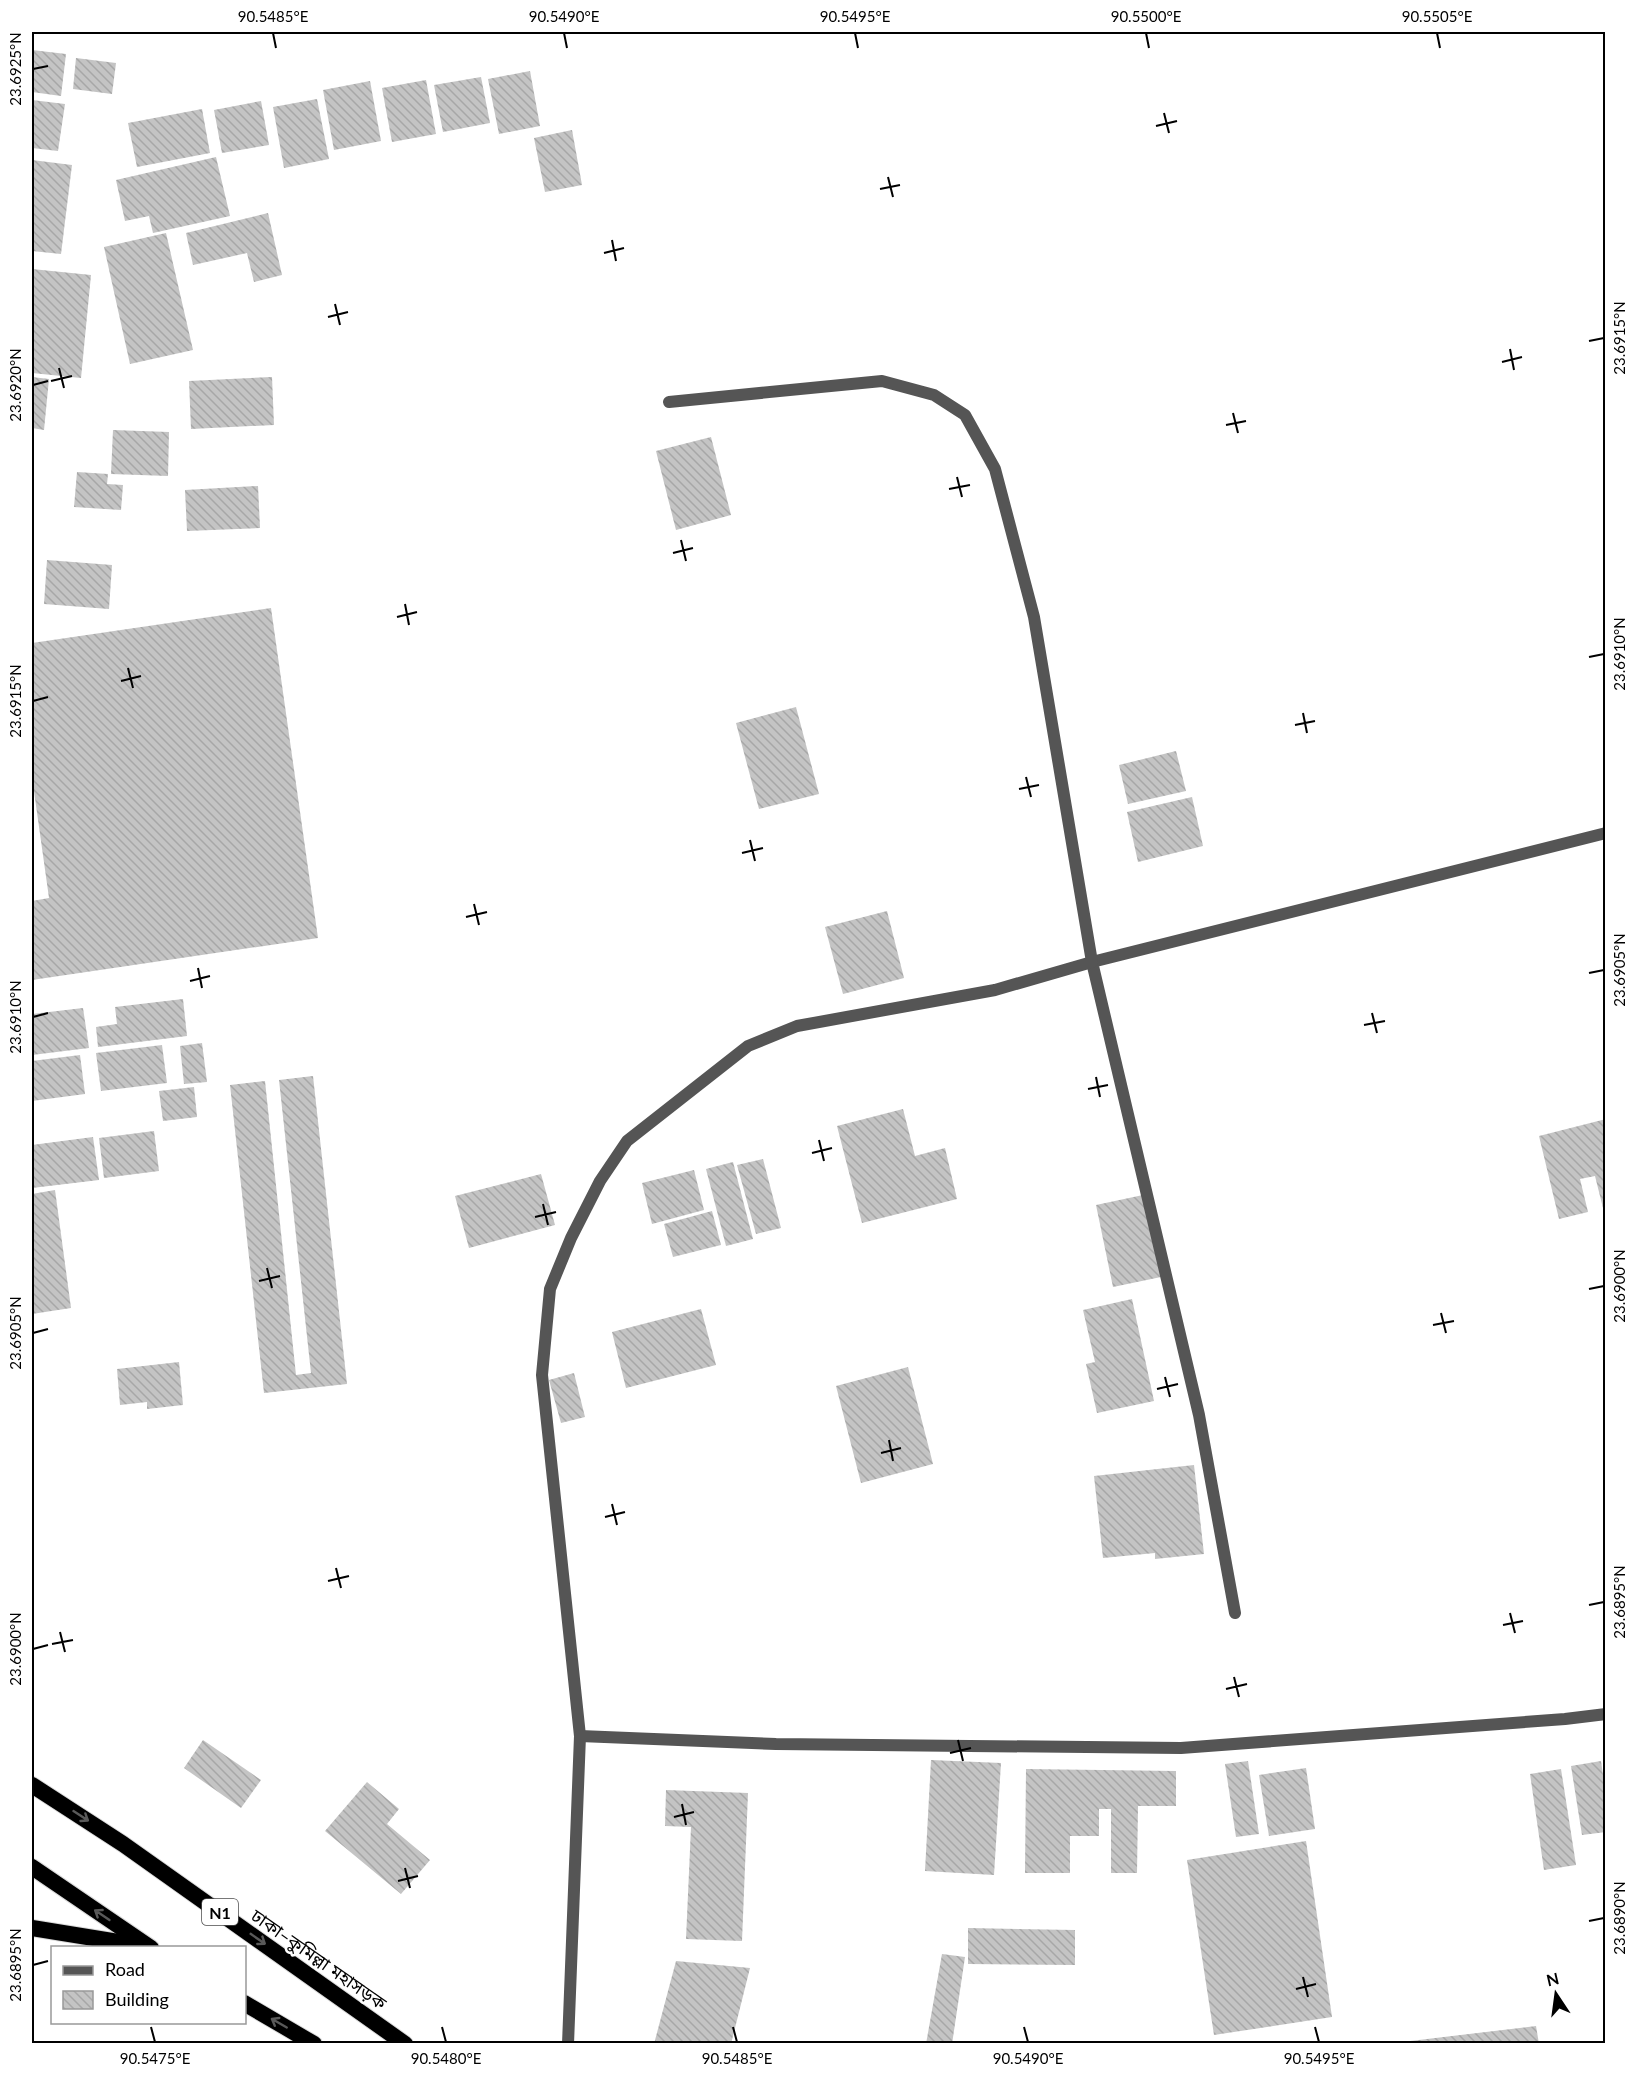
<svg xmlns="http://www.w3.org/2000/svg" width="1637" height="2075" font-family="Lato,'Noto Sans Bengali',sans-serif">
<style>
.building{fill:url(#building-back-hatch)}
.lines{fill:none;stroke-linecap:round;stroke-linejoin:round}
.trunk-casing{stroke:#dbdbdb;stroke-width:18}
.minor{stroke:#555;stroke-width:12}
.trunk{stroke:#000;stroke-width:16}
.oneway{stroke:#595959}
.ticks{fill:none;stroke:#000;stroke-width:2}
.labels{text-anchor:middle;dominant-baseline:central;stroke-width:5;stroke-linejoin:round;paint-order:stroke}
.shield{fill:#fff;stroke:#4c4c4c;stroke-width:1.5}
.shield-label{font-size:16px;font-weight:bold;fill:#000}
.street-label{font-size:18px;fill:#000;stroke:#fff}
.neatline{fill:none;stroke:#000;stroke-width:2}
.ticks-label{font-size:15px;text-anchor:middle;fill:#000}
</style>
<defs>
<pattern id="building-back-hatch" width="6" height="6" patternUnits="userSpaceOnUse" patternTransform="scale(1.5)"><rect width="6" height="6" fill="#c4c4c4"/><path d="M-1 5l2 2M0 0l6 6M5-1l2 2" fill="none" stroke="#a7a7a7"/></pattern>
</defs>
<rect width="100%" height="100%" fill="#fff"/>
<g class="building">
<polygon points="32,50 66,54 61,96 32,92"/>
<polygon points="76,58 116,63 112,94 73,89"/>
<polygon points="530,71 540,126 499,134 488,79"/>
<polygon points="481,77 490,123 443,132 434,85"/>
<polygon points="426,80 436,134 392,142 382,88"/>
<polygon points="370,81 381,141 334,150 323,90"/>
<polygon points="317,99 329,159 284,168 273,107"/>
<polygon points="32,100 65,104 58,151 32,148"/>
<polygon points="261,101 269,145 222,153 214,110"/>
<polygon points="202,109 210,153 137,167 128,123"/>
<polygon points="572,130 582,185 545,192 534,138"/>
<polygon points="216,157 230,216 153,233 149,216 125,221 116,180"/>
<polygon points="32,160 72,165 61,254 32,251"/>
<polygon points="268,213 282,275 254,282 247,253 193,265 186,233"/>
<polygon points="166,233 193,350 130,364 104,247"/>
<polygon points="32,269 91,275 81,378 32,373"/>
<polygon points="32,377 49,379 44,430 32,428"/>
<polygon points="272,377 274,425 191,429 189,381"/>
<polygon points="113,430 169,432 168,476 111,474"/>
<polygon points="711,437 731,515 676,530 656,451"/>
<polygon points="77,472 108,474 107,484 123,485 121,510 74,507"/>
<polygon points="258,486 260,528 187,531 185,490"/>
<polygon points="47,560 112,565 109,609 44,604"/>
<polygon points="271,608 318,938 32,980 32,901 49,898 32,777 32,643"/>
<polygon points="796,707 819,794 759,809 736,723"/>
<polygon points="1176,751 1186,791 1128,804 1119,765"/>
<polygon points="1192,797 1203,846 1138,862 1127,812"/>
<polygon points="887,911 904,978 843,994 825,927"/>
<polygon points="183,999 187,1036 98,1047 96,1027 117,1024 115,1007"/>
<polygon points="83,1008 89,1048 32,1055 32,1014"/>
<polygon points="202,1043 207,1082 184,1084 180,1046"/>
<polygon points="162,1045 167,1083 101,1091 96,1053"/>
<polygon points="80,1055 85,1094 32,1101 32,1061"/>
<polygon points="313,1076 347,1384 264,1393 230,1085 265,1081 296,1375 311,1373 279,1080"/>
<polygon points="194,1087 197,1117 163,1121 159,1091"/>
<polygon points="903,1109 915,1156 945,1148 957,1199 862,1223 837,1126"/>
<polygon points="1606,1119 1606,1208 1603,1208 1595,1176 1580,1179 1588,1212 1559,1219 1539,1136"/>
<polygon points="154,1131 159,1171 104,1178 99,1138"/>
<polygon points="93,1137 99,1180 32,1188 32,1145"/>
<polygon points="763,1159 781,1228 756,1234 737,1165"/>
<polygon points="733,1162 753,1239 726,1246 706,1169"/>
<polygon points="694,1170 704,1210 652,1224 642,1183"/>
<polygon points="541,1174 555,1225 469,1248 455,1196"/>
<polygon points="55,1190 71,1308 32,1314 32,1194"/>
<polygon points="1143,1195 1161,1277 1113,1287 1096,1205"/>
<polygon points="712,1211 721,1245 673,1257 664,1224"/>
<polygon points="1132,1299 1154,1401 1097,1413 1086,1364 1095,1362 1083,1310"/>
<polygon points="701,1309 716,1365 626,1388 612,1332"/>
<polygon points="179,1362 183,1405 147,1409 147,1402 120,1405 117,1369"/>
<polygon points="908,1367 933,1464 861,1483 836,1386"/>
<polygon points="574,1373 585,1417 561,1423 549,1380"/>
<polygon points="1194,1465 1204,1554 1155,1559 1155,1553 1103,1558 1094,1476"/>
<polygon points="203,1740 261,1780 241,1808 184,1768"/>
<polygon points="931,1760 1001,1763 994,1875 925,1871"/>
<polygon points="1248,1761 1259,1834 1236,1837 1225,1764"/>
<polygon points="1601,1761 1606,1795 1606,1832 1582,1835 1571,1766"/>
<polygon points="1306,1768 1315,1829 1269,1836 1259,1775"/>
<polygon points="1026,1769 1176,1771 1176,1806 1138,1806 1137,1873 1111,1873 1111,1809 1099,1809 1099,1836 1070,1836 1070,1873 1025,1873"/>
<polygon points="1561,1769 1576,1865 1544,1870 1530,1774"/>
<polygon points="367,1782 399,1809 387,1824 430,1860 401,1894 325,1831"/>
<polygon points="666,1790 748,1793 742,1941 686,1939 691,1827 665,1826"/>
<polygon points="1306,1841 1332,2017 1214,2035 1187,1860"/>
<polygon points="968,1928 1075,1930 1075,1965 968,1964"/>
<polygon points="942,1954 965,1957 952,2044 926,2044"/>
<polygon points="676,1961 750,1968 731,2044 654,2044"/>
<polygon points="1536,2026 1539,2044 1402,2044 1402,2042"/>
</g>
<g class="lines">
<g class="trunk-casing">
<g id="trunk">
<polyline points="32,1785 123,1844 405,2044"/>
<polyline points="32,1867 151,1948"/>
<polyline points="32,1928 143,1946"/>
<polyline points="244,2003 314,2044"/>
</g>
</g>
<g class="minor">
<polyline points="1235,1613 1199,1415 1092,962 1606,833"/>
<polyline points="580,1736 542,1375 550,1289 571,1238 600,1181 627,1141 748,1046 797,1026 995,990 1092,962 1034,617 995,469 965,415 934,395 882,381 669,402"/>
<polyline points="568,2044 580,1736 776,1744 1181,1748 1565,1719 1606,1714"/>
</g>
<use href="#trunk" class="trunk"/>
</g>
<defs><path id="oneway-shaft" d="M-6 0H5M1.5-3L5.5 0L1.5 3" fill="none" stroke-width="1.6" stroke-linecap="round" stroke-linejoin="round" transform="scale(1.5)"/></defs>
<g class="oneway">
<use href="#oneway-shaft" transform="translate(81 1816) rotate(33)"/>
<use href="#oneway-shaft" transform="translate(102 1915) rotate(-146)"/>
<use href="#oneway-shaft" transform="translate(258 1939) rotate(35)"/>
<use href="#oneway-shaft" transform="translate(279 2023) rotate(-150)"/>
</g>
<path class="ticks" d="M 273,33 L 276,48M 564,33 L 567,48M 855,33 L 858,48M 1146,33 L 1149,48M 1437,33 L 1440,48M 33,69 L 48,66M 1164,113 L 1169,133M 1156,126 L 1177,121M 888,177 L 893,197M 880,189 L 900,185M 612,240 L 616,261M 604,253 L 624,248M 335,304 L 340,325M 328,317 L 348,312M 1589,341 L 1604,338M 1510,349 L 1514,370M 1502,362 L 1522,357M 59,368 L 64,388M 51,381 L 72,376M 33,385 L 48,381M 1233,413 L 1238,433M 1226,425 L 1246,421M 957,477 L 962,497M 949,489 L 970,485M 681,540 L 686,561M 673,553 L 693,548M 405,604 L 409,625M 397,617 L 417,612M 1589,657 L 1604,654M 128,668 L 133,688M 121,681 L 141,676M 33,701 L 48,697M 1303,713 L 1307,733M 1295,725 L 1315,721M 1026,777 L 1031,797M 1019,789 L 1039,785M 750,840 L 755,861M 742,853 L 763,848M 474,904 L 479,925M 466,917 L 487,912M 198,968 L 202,988M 1589,973 L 1604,970M 190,981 L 210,976M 1372,1013 L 1377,1033M 33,1017 L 48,1013M 1364,1025 L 1385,1021M 1096,1077 L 1100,1097M 1088,1089 L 1108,1085M 819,1140 L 824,1161M 812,1153 L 832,1148M 543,1204 L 548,1225M 535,1217 L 556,1212M 267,1268 L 272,1288M 259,1281 L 280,1276M 1589,1289 L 1604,1286M 1441,1313 L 1446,1333M 1433,1325 L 1454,1321M 33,1333 L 48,1329M 1165,1377 L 1170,1397M 1157,1389 L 1178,1384M 889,1440 L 893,1461M 881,1453 L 901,1448M 612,1504 L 617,1525M 605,1517 L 625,1512M 336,1568 L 341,1588M 328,1581 L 349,1576M 1589,1605 L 1604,1602M 1510,1613 L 1515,1633M 1503,1625 L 1523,1621M 60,1632 L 65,1652M 52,1644 L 73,1640M 33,1649 L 48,1645M 1234,1677 L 1239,1697M 1226,1689 L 1247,1684M 958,1740 L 963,1761M 950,1753 L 971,1748M 682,1804 L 686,1825M 674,1817 L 694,1812M 405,1868 L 410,1888M 398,1881 L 418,1876M 1589,1921 L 1604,1918M 33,1965 L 48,1961M 1303,1977 L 1308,1997M 1296,1989 L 1316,1984M 151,2027 L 155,2042M 442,2027 L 446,2042M 733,2027 L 737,2042M 1024,2027 L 1028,2042M 1315,2027 L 1319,2042"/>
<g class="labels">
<rect class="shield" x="202" y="1899" width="36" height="26" rx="4.5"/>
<g class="shield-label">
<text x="220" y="1912">N1</text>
</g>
<g class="street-label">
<text transform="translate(319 1959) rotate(35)">ঢাকা–কুমিল্লা মহাসড়ক</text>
</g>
</g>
<rect width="1637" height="2075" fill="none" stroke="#ffffff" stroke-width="66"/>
<rect x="51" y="1946" width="195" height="78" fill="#ffffff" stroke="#999999" stroke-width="1.5"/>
<rect x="63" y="1966" width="30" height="9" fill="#555555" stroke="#999999" stroke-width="1.5"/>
<text x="105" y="1976" font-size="18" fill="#000000">Road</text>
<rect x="63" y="1991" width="30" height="18" fill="url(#building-back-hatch)" stroke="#999999" stroke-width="1.5"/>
<text x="105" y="2006" font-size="18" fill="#000000">Building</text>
<g transform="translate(1556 1994) rotate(347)" stroke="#ffffff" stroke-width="4.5" paint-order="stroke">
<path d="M0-4.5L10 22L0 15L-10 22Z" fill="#000000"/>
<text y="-9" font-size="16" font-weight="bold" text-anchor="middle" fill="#000000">N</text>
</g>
<rect x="33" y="33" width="1571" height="2009" class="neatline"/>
<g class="ticks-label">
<text x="273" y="22">90.5485°E</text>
<text x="564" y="22">90.5490°E</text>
<text x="855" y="22">90.5495°E</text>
<text x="1146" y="22">90.5500°E</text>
<text x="1437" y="22">90.5505°E</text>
<text transform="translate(16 69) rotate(-90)" y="5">23.6925°N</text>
<text transform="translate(1620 338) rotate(-90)" y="5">23.6915°N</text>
<text transform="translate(16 385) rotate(-90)" y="5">23.6920°N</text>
<text transform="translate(1620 654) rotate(-90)" y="5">23.6910°N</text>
<text transform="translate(16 701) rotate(-90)" y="5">23.6915°N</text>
<text transform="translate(1620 970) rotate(-90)" y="5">23.6905°N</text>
<text transform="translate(16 1017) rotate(-90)" y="5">23.6910°N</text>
<text transform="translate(1620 1286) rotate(-90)" y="5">23.6900°N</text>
<text transform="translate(16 1333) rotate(-90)" y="5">23.6905°N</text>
<text transform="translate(1620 1602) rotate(-90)" y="5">23.6895°N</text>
<text transform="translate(16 1649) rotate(-90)" y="5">23.6900°N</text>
<text transform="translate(1620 1918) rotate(-90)" y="5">23.6890°N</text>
<text transform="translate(16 1965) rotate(-90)" y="5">23.6895°N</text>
<text x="155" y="2064">90.5475°E</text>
<text x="446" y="2064">90.5480°E</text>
<text x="737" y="2064">90.5485°E</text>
<text x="1028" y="2064">90.5490°E</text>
<text x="1319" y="2064">90.5495°E</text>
</g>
</svg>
